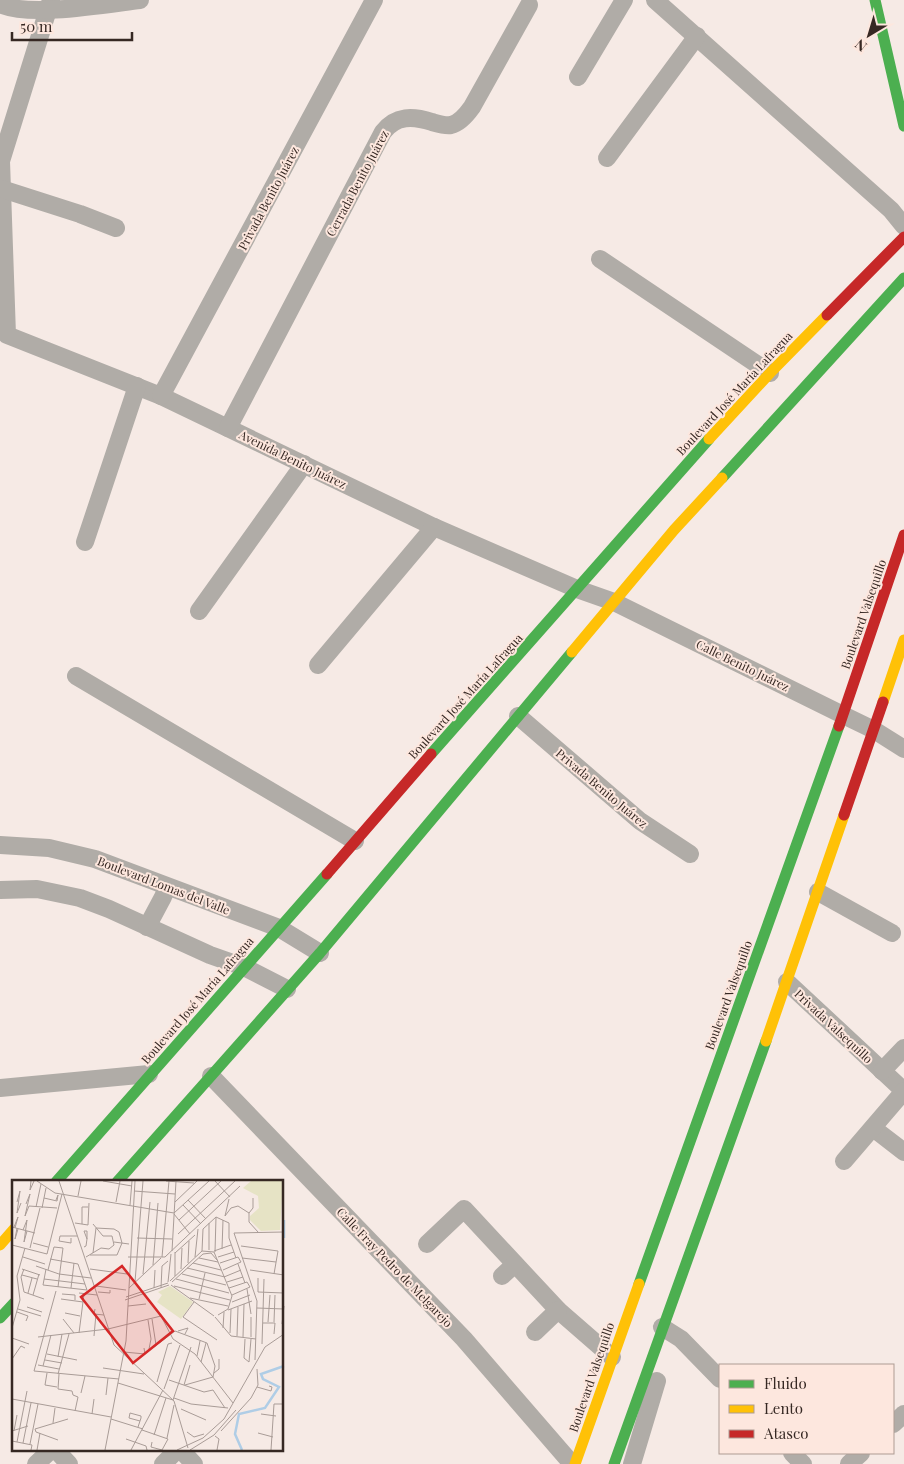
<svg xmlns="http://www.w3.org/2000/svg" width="904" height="1464" font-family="'Playfair Display',serif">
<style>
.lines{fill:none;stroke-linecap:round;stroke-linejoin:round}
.street{stroke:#b0aca7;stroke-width:18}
.fast{stroke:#4caf50;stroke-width:11}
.slow{stroke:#ffc107;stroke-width:11}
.jam{stroke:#c62828;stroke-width:11}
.labels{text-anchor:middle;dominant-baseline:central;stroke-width:4;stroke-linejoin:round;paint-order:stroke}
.street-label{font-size:12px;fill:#362823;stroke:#fde7de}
.inset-river{fill:none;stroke:#afcde6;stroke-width:2.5}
.inset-road{fill:none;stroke:#a99c97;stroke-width:1}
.view{fill:#d62828;fill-opacity:0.15;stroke:#d62828;stroke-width:2.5}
.inset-edge{fill:none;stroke:#362823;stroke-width:2.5}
</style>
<rect width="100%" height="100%" fill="#f6eae5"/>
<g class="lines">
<g class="street">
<polyline points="51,0 1,161 7,335 161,396 434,527 577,589 614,602 843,715 874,730 904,749"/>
<polyline points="655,0 891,210 904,226"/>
<path d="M 0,4 C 28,18 107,4 140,0"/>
<polyline points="578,77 624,0"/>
<polyline points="607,158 697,36"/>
<polyline points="2,189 80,214 116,228"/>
<polyline points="600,259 770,373"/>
<polyline points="161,396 374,0"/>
<path d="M 228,428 L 383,132 C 396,115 413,116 432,122 C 439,124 445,126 451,125 C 460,123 467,114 472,107 L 529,5"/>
<polyline points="85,542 137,386"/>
<polyline points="199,611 304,464"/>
<polyline points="318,665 434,527"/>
<polyline points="76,676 355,841"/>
<polyline points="518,716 640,821 690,854"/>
<polyline points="0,845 49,848 95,859 279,928 320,953"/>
<polyline points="0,890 37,889 80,898 109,909 210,955 244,967 287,989"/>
<polyline points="818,892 892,933"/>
<polyline points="147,927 163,897 167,887"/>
<polyline points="787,982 904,1091"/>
<polyline points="882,1071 904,1048"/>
<polyline points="211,1076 464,1339 572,1464"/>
<polyline points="0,1088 149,1074"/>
<polyline points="873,1128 904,1152"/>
<polyline points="844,1161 904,1091"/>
<polyline points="427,1244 464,1209 558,1310 612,1357"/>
<polyline points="502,1276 515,1264"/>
<polyline points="662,1327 681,1339 720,1379"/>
<polyline points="535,1332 558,1310"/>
<polyline points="893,1424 904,1414"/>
<polyline points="56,1450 69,1464"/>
<polyline points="181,1450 194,1464"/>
<polyline points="792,1453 803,1464"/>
<polyline points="36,1464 51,1450"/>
<polyline points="163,1464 177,1450"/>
<polyline points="632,1464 657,1381"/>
<polyline points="849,1464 861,1453"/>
</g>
<g class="fast">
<polyline points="875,0 904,126"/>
<polyline points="722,478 904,278"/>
<polyline points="431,754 709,439"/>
<polyline points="56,1182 327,874"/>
<polyline points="117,1182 320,953 572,652"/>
<polyline points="639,1284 839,726"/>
<polyline points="0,1318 14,1303"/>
<polyline points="614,1464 766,1041"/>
</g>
<g class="slow">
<polyline points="709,439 770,373 827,315"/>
<polyline points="572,652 674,530 722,478"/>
<polyline points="883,702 904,640"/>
<polyline points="766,1041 844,815"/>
<polyline points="0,1245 14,1229"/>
<polyline points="575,1464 639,1284"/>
</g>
<g class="jam">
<polyline points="827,315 904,237"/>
<polyline points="839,726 904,535"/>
<polyline points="844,815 883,702"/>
<polyline points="327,874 431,754"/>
</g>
</g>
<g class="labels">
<g class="street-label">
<text transform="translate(357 183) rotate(-62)">Cerrada Benito Juárez</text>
<text transform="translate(268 198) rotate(-62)">Privada Benito Juárez</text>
<text transform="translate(734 393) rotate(-47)">Boulevard José María Lafragua</text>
<text transform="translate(293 459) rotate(26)">Avenida Benito Juárez</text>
<text transform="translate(863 614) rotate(-71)">Boulevard Valsequillo</text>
<text transform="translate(743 665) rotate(26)">Calle Benito Juárez</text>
<text transform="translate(465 696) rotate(-48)">Boulevard José María Lafragua</text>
<text transform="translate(602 788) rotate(40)">Privada Benito Juárez</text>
<text transform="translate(164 885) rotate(21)">Boulevard Lomas del Valle</text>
<text transform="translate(728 995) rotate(-70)">Boulevard Valsequillo</text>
<text transform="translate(197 1000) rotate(-49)">Boulevard José María Lafragua</text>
<text transform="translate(834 1026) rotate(43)">Privada Valsequillo</text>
<text transform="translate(395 1267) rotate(46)">Calle Fray Pedro de Melgarejo</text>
<text transform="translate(591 1377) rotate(-71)">Boulevard Valsequillo</text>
</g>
</g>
<g transform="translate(12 1180)">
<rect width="271" height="271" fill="#f6eae5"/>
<path d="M 239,1 L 271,1 L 268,50 L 249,51 L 238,40 L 238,36 L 247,28 L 246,16 L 231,8 ZM 158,106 L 181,122 L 169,139 L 145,122 L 150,115 L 146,112 Z" fill="#e6e3c5"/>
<path class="inset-river" d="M 272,40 L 272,58M 230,270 L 223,254 L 227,234 L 253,228 L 267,207 L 251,199 L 249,194 L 272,186"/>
<path class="inset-road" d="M 19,1 L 18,10 L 22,1M 25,1 L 43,13 L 162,33 L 197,1M 47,1 L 102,165 L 162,221 L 176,268M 91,1 L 120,6M 154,1 L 182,3M 203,1 L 218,17M 122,11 L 163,14M 66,16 L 69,1M 32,18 L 45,21 L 46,15 L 44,20M 176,20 L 194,39M 5,22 L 8,11 L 5,33 L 9,23M 104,22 L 108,1M 163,22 L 185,1M 14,24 L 18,14 L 13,36 L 17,26M 118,25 L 120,1M 171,25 L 189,44M 17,26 L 45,28M 24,27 L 29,4M 30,28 L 34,8M 237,33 L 241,28 L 241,18M 162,34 L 178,54M 213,36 L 219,28 L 226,26 L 237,33 L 237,42 L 246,52M 213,36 L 217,19M 167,40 L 209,1M 63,43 L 76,45 L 77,23M 70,44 L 70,27 L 76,27M 81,44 L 91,56M 0,47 L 23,53M 2,47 L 6,37 L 3,48M 5,48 L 3,59 L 6,49M 11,50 L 15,40 L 12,62 L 15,51M 166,54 L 223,1M 59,58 L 59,63 L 47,61 L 48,56 L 65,56M 125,58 L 160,59M 102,62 L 117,64M 21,63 L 36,67M 0,65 L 35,74 L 50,14M 229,66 L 266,71 L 262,94M 72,67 L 74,66 L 75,59 L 75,51 L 72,51 L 75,59M 18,68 L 28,28M 89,68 L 97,69 L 102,65 L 100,56 L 91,56M 210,69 L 211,40M 197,70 L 197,43M 160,71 L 164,1M 190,71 L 191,49 L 204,37 L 217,43 L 217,58 L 224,78M 202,71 L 219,65M 203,72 L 204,37M 163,73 L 183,55M 78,75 L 105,75 L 110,63 L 107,52 L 102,49 L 84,48 L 81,73M 11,77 L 33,84M 74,77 L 89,68M 116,77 L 153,77 L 228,6M 150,77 L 157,1M 183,77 L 186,49M 206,77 L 222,72M 187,78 L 206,82M 230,78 L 264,82M 176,83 L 177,61M 181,83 L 209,90M 208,83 L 226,77 L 229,82 L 211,90M 226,84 L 233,103M 141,85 L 146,23M 24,86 L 47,94 L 79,98M 175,88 L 213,97M 10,89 L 28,95M 12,89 L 9,97 L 12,112 L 32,119M 34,89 L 31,105 L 75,110 L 66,84 L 38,79M 78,89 L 115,94M 169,89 L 170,68M 36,90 L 42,67 L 51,68 L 46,107M 238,90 L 272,95M 131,94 L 138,22M 170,94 L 214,105M 10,95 L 25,99M 163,96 L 163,72M 212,97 L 229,90M 246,98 L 246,112 L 272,113M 32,99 L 73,104M 164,99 L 217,113M 158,101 L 190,71 L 202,72 L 220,116 L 216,129 L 206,135M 123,102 L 131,1M 156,102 L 159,74M 160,102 L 191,74 L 199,73 L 205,80M 215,102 L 231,97M 159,105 L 202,136M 84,106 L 114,110M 162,106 L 218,120M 59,108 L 62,83M 117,108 L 149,78M 142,108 L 143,90M 149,108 L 150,86 L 156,81M 217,108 L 235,102 L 238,107 L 220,115M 235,109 L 239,134M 44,111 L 22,191 L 107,199M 86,112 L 98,113 L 98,110M 16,113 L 20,98M 67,113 L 85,115M 50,114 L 63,115 L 63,120M 21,115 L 27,94M 114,117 L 156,103M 178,118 L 216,126M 49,119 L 71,122M 187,119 L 193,93M 113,120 L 157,105M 182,122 L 171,137 L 205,160M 220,122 L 238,115M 116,126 L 134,124M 15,127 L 30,132M 245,128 L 272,129M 6,129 L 29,136M 83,129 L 82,134 L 92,135M 216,130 L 240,121M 5,132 L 16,136 L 14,141M 53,133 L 68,136M 203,137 L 219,156 L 244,159M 51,139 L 62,153M 140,139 L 144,165M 136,140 L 139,159 L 137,169M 256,142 L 258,115M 262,142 L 263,115M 251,143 L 263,143 L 262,154M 270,144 L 272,126M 0,148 L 8,120 L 5,96 L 13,68M 211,148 L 212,132M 166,151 L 176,148 L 173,154M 67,153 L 72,114M 218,153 L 219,129M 82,156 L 84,134M 225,156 L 226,127M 26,157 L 96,149 L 149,136 L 161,159 L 183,174 L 221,223M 231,157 L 232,124M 239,157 L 239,137M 0,158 L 17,164M 233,159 L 232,178 L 237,182 L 239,159M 250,164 L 252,99M 142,167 L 163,151 L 195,163 L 203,186 L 201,197M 112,172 L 133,174 L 132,168M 35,174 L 65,180M 185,176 L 188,161M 46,177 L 50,154M 0,179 L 9,166 L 13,168M 33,180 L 50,183M 243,180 L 245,121 L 222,53 L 272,52M 189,182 L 194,163M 26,185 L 47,189M 31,186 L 39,155M 91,188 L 132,194M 35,193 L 33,205 L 45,207M 202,193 L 207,189 L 207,179M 46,194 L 57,154M 47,194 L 46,209 L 60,211 L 61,215 L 66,217 L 63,231M 157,200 L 192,212M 145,202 L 156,164 L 160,163M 106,203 L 161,220 L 179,167M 172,205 L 178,185M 173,205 L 201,197M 245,207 L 259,211 L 260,207 L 257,206M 152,209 L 168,165M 192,212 L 201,210 L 213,228M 69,213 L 73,196M 94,215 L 96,198M 162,218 L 179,224 L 216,228M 0,219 L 99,237M 169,229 L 194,240M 80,234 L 82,219M 249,234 L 264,236M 99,239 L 131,249M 41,243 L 43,228M 126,247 L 129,238 L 129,236 L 118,233 L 117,238 L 128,241M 130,250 L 156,259 L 150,270 L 139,267 L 140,262M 0,251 L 16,246M 2,251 L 5,235M 209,251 L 239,218 L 246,205 L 245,189M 175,252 L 182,257 L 192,254M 246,253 L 261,257M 142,255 L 154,218M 203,256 L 207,259 L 205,270M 155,258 L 162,225M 114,259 L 134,266 L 135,270M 46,260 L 24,252 L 23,249 L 56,239M 0,261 L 20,265 L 19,270M 5,262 L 15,211M 11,263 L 19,223M 18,264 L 26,224M 25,270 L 28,253M 93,270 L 114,161 L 123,1M 119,270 L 151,210M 165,270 L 191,258 L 212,239 L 253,167 L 272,154M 178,270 L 202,255 L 224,230M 259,270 L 262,224 L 272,224"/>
<path class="view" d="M 110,86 L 161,151 L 121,183 L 69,117 Z"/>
<rect width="271" height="271" class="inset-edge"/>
</g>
<rect x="719" y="1364" width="175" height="90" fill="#fde7de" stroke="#ad9b93"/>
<rect x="729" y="1380" width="25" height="8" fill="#4caf50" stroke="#ad9b93"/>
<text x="764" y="1389" font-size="15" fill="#362823">Fluido</text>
<rect x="729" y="1405" width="25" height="8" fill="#ffc107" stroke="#ad9b93"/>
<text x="764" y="1414" font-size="15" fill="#362823">Lento</text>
<rect x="729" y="1430" width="25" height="8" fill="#c62828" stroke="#ad9b93"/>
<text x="764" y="1439" font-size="15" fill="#362823">Atasco</text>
<g transform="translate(869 35) rotate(218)" stroke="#fde7de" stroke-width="4" paint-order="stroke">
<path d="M0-4L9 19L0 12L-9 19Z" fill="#362823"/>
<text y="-8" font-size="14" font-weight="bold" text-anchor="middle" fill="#362823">N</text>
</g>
<path d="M12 32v8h120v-8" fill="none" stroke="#362823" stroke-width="2.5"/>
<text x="20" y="32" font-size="15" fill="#362823" stroke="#fde7de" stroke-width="4" paint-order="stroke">50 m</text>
</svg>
